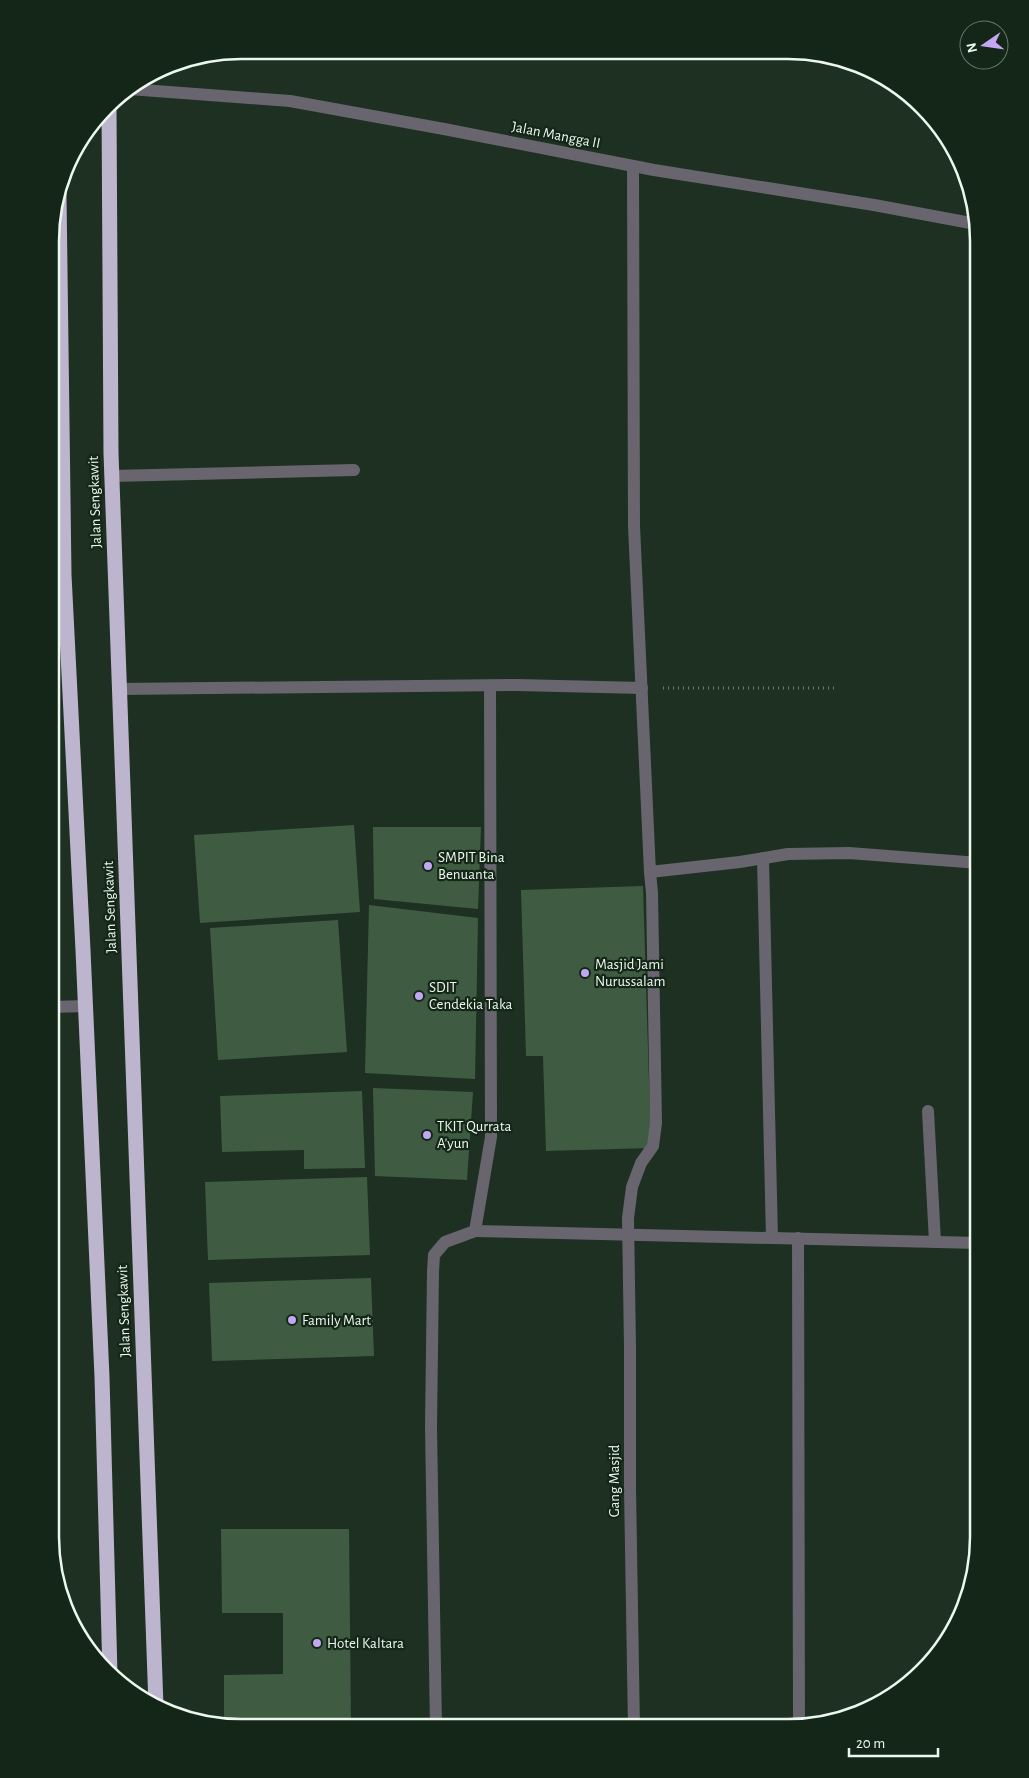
<svg xmlns="http://www.w3.org/2000/svg" width="1029" height="1778" font-family="'Alegreya Sans',sans-serif">
<style>
.building{fill:#3f5c43}
.lines{fill:none;stroke-linecap:round;stroke-linejoin:round}
.path{stroke:#6a7a6d;stroke-width:3;stroke-dasharray:1 4;stroke-linecap:butt}
.minor{stroke:#68656f;stroke-width:12}
.highway{stroke:#bdb4ce;stroke-width:15}
.poi-dot{fill:#c3a7f2;stroke:#142617;stroke-width:2}
.labels{text-anchor:middle;dominant-baseline:central;stroke-width:4.5;stroke-linejoin:round;paint-order:stroke}
.street-label{font-size:15px;fill:#ecf8ee;stroke:#142617}
.poi-label{font-size:15px;fill:#ecf8ee;stroke:#142617;text-anchor:start}
.rim{fill:none;stroke:#ecf8ee;stroke-width:2.5}
</style>
<rect width="100%" height="100%" fill="#1e3021"/>
<g class="building">
<polygon points="354,825 360,912 200,923 194,835"/>
<polygon points="373,827 481,827 478,909 374,899"/>
<polygon points="643,886 651,1148 546,1151 543,1056 526,1056 521,890"/>
<polygon points="369,905 478,918 475,1079 365,1073"/>
<polygon points="338,920 347,1052 218,1060 210,928"/>
<polygon points="373,1088 473,1092 467,1180 375,1176"/>
<polygon points="362,1091 365,1168 304,1169 304,1150 222,1152 220,1096"/>
<polygon points="367,1177 370,1255 208,1260 205,1182"/>
<polygon points="371,1278 374,1356 212,1361 209,1283"/>
<polygon points="221,1529 349,1529 351,1727 224,1726 224,1675 283,1674 283,1613 222,1613"/>
</g>
<g class="lines">
<polyline class="path" points="663,688 835,688"/>
<g class="minor">
<polyline points="129,89 290,101 444,129 654,170 874,205 976,224"/>
<polyline points="633,166 634,526 650,872 652,893 656,1123 653,1146 641,1163 632,1187 628,1218 630,1347 630,1488 634,1728"/>
<polyline points="112,476 354,470"/>
<polyline points="51,574 64,575"/>
<polyline points="119,689 517,685 642,688"/>
<polyline points="763,858 772,1238"/>
<polyline points="650,872 740,862 788,854 849,853 979,863"/>
<polyline points="51,1007 86,1006"/>
<polyline points="928,1111 935,1242"/>
<polyline points="475,1231 979,1243"/>
<polyline points="798,1238 799,1726"/>
<polyline points="436,1727 431,1427 433,1271 434,1255 445,1242 475,1231 491,1137 490,686"/>
</g>
<g class="highway">
<polyline points="109,106 111,453 156,1706"/>
<polyline points="59,194 64,575 83,950 102,1377 110,1674"/>
</g>
</g>
<g class="poi-dot">
<circle cx="428" cy="866" r="5"/>
<circle cx="585" cy="973" r="5"/>
<circle cx="419" cy="996" r="5"/>
<circle cx="427" cy="1135" r="5"/>
<circle cx="292" cy="1320" r="5"/>
<circle cx="317" cy="1643" r="5"/>
</g>
<g class="labels">
<g class="street-label">
<text transform="translate(556 135) rotate(11)">Jalan Mangga II</text>
<text transform="translate(95 502) rotate(-92)">Jalan Sengkawit</text>
<text transform="translate(110 907) rotate(-92)">Jalan Sengkawit</text>
<text transform="translate(124 1311) rotate(-92)">Jalan Sengkawit</text>
<text transform="translate(614 1481) rotate(-90)">Gang Masjid</text>
</g>
<g class="poi-label">
<text x="438" y="857">SMPIT Bina<tspan x="438" dy="17">Benuanta</tspan></text>
<text x="595" y="964">Masjid Jami<tspan x="595" dy="17">Nurussalam</tspan></text>
<text x="429" y="987">SDIT<tspan x="429" dy="17">Cendekia Taka</tspan></text>
<text x="437" y="1126">TKIT Qurrata<tspan x="437" dy="17">A'yun</tspan></text>
<text x="302" y="1320">Family Mart</text>
<text x="327" y="1643">Hotel Kaltara</text>
</g>
</g>
<path d="M0 0H1029V1778H0ZM241 59H788A182 182 0 0 1 970 241V1537A182 182 0 0 1 788 1719H241A182 182 0 0 1 59 1537V241A182 182 0 0 1 241 59Z" fill="#142617" fill-rule="evenodd"/>
<path class="rim" d="M241 59H788A182 182 0 0 1 970 241V1537A182 182 0 0 1 788 1719H241A182 182 0 0 1 59 1537V241A182 182 0 0 1 241 59Z"/>
<g transform="translate(984 45) rotate(257)"><circle r="24" fill="#142617" stroke="#6a7a6d"/>
<path d="M0-4L9 19L0 12L-9 19Z" fill="#c3a7f2"/>
<text y="-8" font-size="14" font-weight="bold" text-anchor="middle" fill="#ecf8ee">N</text>
</g>
<path d="M849 1748v8h89v-8" fill="none" stroke="#ecf8ee" stroke-width="2.5"/>
<text x="856" y="1748" font-size="15" fill="#ecf8ee" stroke="#142617" stroke-width="4" paint-order="stroke">20 m</text>
</svg>
